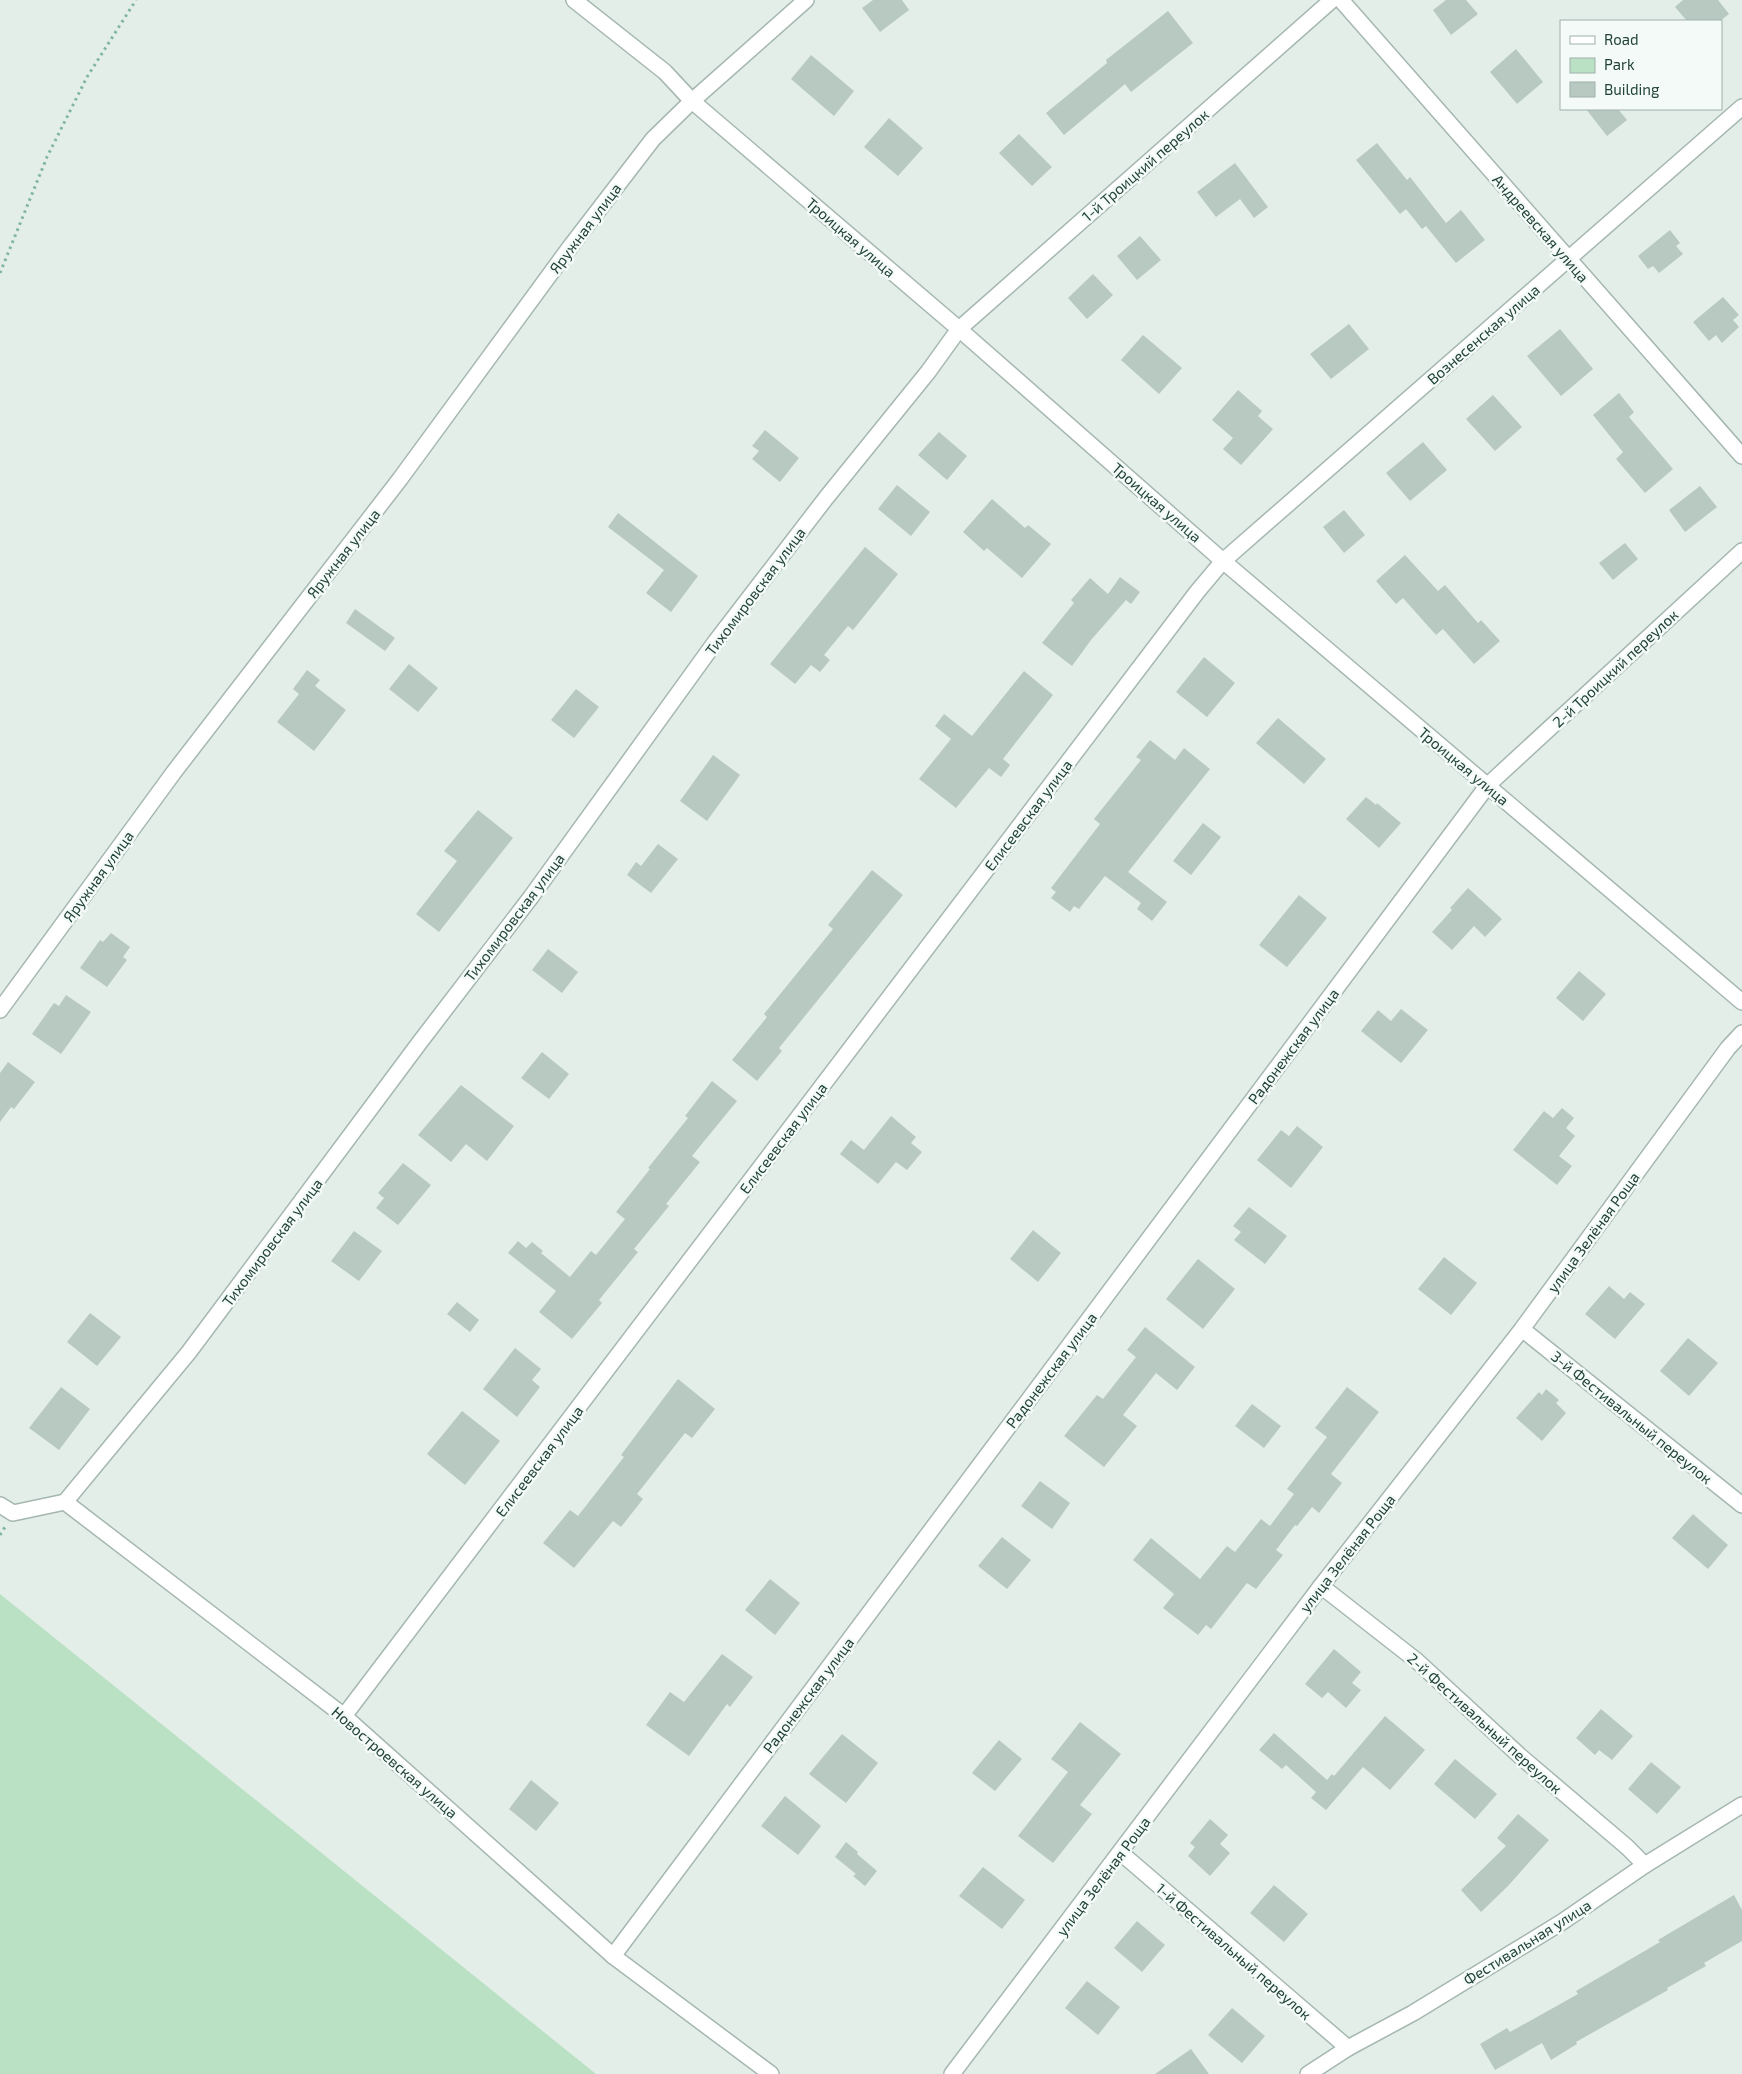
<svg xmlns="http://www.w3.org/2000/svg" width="1742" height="2074" font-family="'Exo 2',sans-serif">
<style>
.green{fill:#bae1c3}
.building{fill:#b8c9c2}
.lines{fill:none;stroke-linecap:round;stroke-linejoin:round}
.street-casing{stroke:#a5b7b0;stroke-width:18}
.path{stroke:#81b5a2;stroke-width:3;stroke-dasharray:2.5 4;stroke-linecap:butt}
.street{stroke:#fff;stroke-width:15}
.labels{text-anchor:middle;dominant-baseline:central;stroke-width:5;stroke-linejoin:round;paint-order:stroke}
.street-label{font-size:15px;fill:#214238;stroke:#f4faf7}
</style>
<rect width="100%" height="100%" fill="#e3eee9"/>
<polygon class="green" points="0,1594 596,2074 0,2074"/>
<g class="building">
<polygon points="873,0 902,0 909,10 880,32 862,8"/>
<polygon points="1446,0 1466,0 1478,14 1451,35 1433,10"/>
<polygon points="1683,0 1718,0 1729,14 1720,21 1687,21 1675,7"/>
<polygon points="1168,11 1193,43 1131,92 1125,84 1064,135 1046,113 1107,63 1106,60"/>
<polygon points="1516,49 1543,82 1517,104 1490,72"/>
<polygon points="811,55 854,91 834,116 791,79"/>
<polygon points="1586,109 1618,109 1627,120 1607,136"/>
<polygon points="889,118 923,148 898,176 864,147"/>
<polygon points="1019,134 1052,167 1032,186 999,153"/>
<polygon points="1377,143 1407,180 1410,177 1446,223 1461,210 1485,240 1456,263 1426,226 1422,229 1406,209 1400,214 1356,160"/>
<polygon points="1235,163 1268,207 1254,218 1240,199 1216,217 1197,192"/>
<polygon points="1670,230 1680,243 1676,246 1683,254 1659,273 1653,266 1648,269 1638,256"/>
<polygon points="1140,236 1161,260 1137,280 1117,256"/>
<polygon points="1093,274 1113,295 1087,319 1068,298"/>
<polygon points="1723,297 1739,315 1733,320 1739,327 1722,343 1716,335 1709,341 1693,322"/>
<polygon points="1349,324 1369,349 1331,379 1310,354"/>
<polygon points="1560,329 1593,369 1561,396 1527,356"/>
<polygon points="1143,335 1182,368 1159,394 1121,360"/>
<polygon points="1238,390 1262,411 1258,416 1273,429 1241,465 1223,449 1233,438 1212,420"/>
<polygon points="1619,393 1634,412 1629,417 1673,469 1645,493 1616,459 1623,452 1593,415"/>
<polygon points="1493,395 1522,427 1495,451 1466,419"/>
<polygon points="765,430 799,458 780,482 752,459 759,451 752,446"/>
<polygon points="939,432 967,456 947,480 918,455"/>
<polygon points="1423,442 1447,470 1410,501 1386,473"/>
<polygon points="897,485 930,512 911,536 878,509"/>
<polygon points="1700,486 1717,507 1685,532 1669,510"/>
<polygon points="992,499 1025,528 1028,525 1051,544 1022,578 987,548 984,551 963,532"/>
<polygon points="1344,510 1365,535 1344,553 1323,527"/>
<polygon points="618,513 698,576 671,612 646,593 664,570 608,527"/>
<polygon points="1625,543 1638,559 1613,580 1599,563"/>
<polygon points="865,547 898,574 853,630 848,626 824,655 830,660 820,672 811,665 795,684 770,664"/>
<polygon points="1405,555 1438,591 1445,585 1478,623 1481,620 1500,641 1474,664 1443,629 1436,635 1403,598 1396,604 1376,581"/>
<polygon points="1120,577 1140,592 1131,604 1126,600 1091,640 1072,666 1042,643 1074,603 1071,600 1090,578 1108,594"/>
<polygon points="355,609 395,638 385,651 346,623"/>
<polygon points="1204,657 1235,683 1207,717 1176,692"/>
<polygon points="409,664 438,688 418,712 389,689"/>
<polygon points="307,670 320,680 315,686 346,710 314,751 277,722 299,694 293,689"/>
<polygon points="1024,671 1053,695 1003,759 1010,765 1001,777 989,768 956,808 919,779 951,739 935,726 944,714 972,736"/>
<polygon points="576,689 599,707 574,738 551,720"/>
<polygon points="1278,718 1326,759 1304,784 1256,743"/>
<polygon points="1150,740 1175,760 1184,748 1210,769 1128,872 1167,902 1152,921 1137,909 1141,903 1105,876 1079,909 1074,906 1070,912 1051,898 1056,892 1051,888 1100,824 1094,819 1141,760 1136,757"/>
<polygon points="713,755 740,775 707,821 680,801"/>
<polygon points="1366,797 1376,805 1377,803 1401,823 1379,848 1346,819"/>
<polygon points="478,810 513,838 439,932 416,914 457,861 444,851"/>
<polygon points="1203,823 1221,837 1191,875 1173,861"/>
<polygon points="658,844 678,859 651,893 627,875 636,862 641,866"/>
<polygon points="872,870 903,895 779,1048 782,1051 757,1081 732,1060 767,1017 764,1014 833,929 828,925"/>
<polygon points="1468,888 1502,919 1485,937 1474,926 1452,950 1432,932 1452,910 1450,908"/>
<polygon points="1299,895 1327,918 1287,967 1259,945"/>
<polygon points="111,933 130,947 123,957 127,960 107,987 80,968 100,940 103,942"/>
<polygon points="548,949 578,972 562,993 532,970"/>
<polygon points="1579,971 1606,994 1583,1021 1556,998"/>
<polygon points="66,995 91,1012 61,1054 32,1034 54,1003 59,1006"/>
<polygon points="1401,1009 1428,1030 1401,1063 1361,1031 1378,1010 1391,1021"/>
<polygon points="542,1052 569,1074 549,1099 521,1078"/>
<polygon points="8,1062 35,1082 14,1109 11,1107 0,1122 0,1073"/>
<polygon points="712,1081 737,1101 692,1156 700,1162 666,1204 669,1206 634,1249 638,1252 599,1300 602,1303 572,1339 539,1312 556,1291 508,1253 518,1241 526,1248 532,1242 543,1251 541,1253 570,1277 591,1251 596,1255 625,1219 616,1212 650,1169 648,1168 688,1118 685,1116"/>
<polygon points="461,1085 514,1126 487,1161 466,1144 451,1162 418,1135"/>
<polygon points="1562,1108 1574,1118 1566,1128 1575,1136 1559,1156 1572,1166 1557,1185 1513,1150 1544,1111 1553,1118"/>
<polygon points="891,1116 916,1137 911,1143 922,1152 907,1170 896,1162 878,1184 840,1154 851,1140 864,1150"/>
<polygon points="1297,1126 1323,1147 1291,1188 1257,1160 1281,1130 1289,1136"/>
<polygon points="403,1163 431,1185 398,1225 376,1208 384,1198 378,1193"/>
<polygon points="1249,1207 1287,1236 1265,1264 1234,1240 1241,1232 1233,1226"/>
<polygon points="1033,1230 1061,1253 1038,1282 1010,1259"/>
<polygon points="354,1231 382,1251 359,1281 331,1261"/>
<polygon points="1444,1257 1477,1283 1451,1315 1418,1289"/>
<polygon points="1198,1259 1235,1289 1203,1329 1166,1299"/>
<polygon points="1609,1286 1624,1299 1630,1292 1645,1304 1615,1339 1585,1314"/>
<polygon points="457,1302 479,1320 470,1332 447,1314"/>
<polygon points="90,1313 121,1337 97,1366 67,1342"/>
<polygon points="1145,1327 1195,1367 1177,1390 1156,1373 1123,1415 1137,1426 1104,1467 1064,1436 1097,1395 1103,1399 1136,1357 1127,1350"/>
<polygon points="1688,1338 1718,1363 1689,1396 1660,1371"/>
<polygon points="515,1348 541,1369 532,1380 540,1387 517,1417 483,1389"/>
<polygon points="678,1379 715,1409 692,1438 685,1433 637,1494 643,1499 621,1527 613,1521 574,1568 543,1543 570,1510 578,1516 624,1457 621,1455"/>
<polygon points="61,1387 90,1409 59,1450 29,1428"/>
<polygon points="1347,1387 1379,1412 1331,1474 1342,1483 1319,1513 1312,1507 1297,1526 1295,1525 1276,1550 1283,1555 1256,1589 1247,1583 1211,1629 1206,1625 1198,1635 1163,1608 1174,1594 1133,1560 1151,1538 1200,1579 1227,1546 1235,1552 1261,1519 1270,1526 1294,1494 1287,1489 1327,1437 1315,1428"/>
<polygon points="1546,1389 1559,1400 1556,1403 1566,1413 1542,1441 1516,1418 1539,1392 1542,1395"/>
<polygon points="1252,1404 1281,1426 1264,1448 1235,1426"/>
<polygon points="462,1411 500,1441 465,1485 427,1454"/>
<polygon points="1040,1481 1070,1503 1052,1529 1021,1506"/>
<polygon points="1693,1514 1728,1545 1708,1569 1672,1538"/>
<polygon points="1002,1537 1031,1560 1007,1589 978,1566"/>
<polygon points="770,1579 800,1603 775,1635 745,1610"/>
<polygon points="1334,1649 1361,1672 1352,1683 1361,1690 1346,1708 1328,1692 1322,1698 1305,1684"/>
<polygon points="722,1654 753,1677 730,1707 727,1704 689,1756 646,1725 670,1692 684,1702"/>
<polygon points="1601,1709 1633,1736 1612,1760 1599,1750 1595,1755 1576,1738"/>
<polygon points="1385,1716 1425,1750 1390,1790 1363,1767 1326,1810 1311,1798 1316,1792 1286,1765 1282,1769 1259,1750 1274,1733 1327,1780 1332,1774 1334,1776"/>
<polygon points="1080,1722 1121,1754 1080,1805 1092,1814 1053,1863 1018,1836 1068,1772 1051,1759"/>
<polygon points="842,1734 878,1763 846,1803 809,1774"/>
<polygon points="999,1740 1022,1759 995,1791 972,1773"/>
<polygon points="1455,1759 1497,1794 1475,1819 1434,1784"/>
<polygon points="1651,1762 1681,1787 1657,1814 1628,1789"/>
<polygon points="531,1780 559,1803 536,1831 509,1809"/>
<polygon points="785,1796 821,1826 798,1855 761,1826"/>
<polygon points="1518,1814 1549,1840 1508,1886 1481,1912 1461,1890 1506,1846 1497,1838"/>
<polygon points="1210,1819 1228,1835 1220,1844 1230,1853 1210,1876 1188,1856 1195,1847 1190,1843"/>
<polygon points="846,1842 858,1852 857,1854 877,1871 865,1886 853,1876 856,1874 835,1857"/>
<polygon points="983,1867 1025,1900 1002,1929 959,1896"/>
<polygon points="1274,1885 1308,1914 1284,1942 1250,1913"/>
<polygon points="1734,1895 1742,1910 1742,1941 1704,1963 1706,1966 1667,1988 1668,1990 1576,2042 1577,2044 1551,2060 1542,2043 1495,2070 1480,2044 1507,2028 1510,2032 1578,1994 1576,1991 1660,1942 1658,1940"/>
<polygon points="1137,1921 1165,1945 1142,1972 1114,1948"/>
<polygon points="1087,1981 1120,2007 1098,2035 1065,2008"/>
<polygon points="1232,2008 1265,2036 1242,2063 1208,2035"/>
<polygon points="1191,2049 1209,2074 1155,2074"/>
</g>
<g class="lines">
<g class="street-casing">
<g id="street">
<polyline points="574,0 665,72 692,101 959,329 1223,561 1742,1002"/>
<polyline points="1341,0 1742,456"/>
<polyline points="0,1010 174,772 400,479 570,247 653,139 692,101 806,0"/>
<polyline points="1522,1329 1742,1505"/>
<polyline points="65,1502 189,1352 420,1042 531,897 716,641 826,498 928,372 959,329 1332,0"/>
<polyline points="0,1505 13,1513 65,1502 344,1716 613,1956 771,2074"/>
<polyline points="1321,1586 1417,1661 1520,1756 1627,1847 1645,1865"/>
<polyline points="344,1716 1197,592 1223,561 1742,107"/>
<polyline points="1121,1853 1348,2048"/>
<polyline points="613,1956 1488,785 1742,551"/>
<polyline points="952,2074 1321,1586 1522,1329 1728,1048 1742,1033"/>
<polyline points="1308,2074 1348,2048 1413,2013 1562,1922 1645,1865 1742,1805"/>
</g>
</g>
<g class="path">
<polyline points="0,273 47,157 87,77 136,0"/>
<polyline points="0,1535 5,1527"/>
</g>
<use href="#street" class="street"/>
</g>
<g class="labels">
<g class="street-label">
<text transform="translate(1145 165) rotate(-41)">1-й Троицкий переулок</text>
<text transform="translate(585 228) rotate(-53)">Яружная улица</text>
<text transform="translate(1541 228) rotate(49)">Андреевская улица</text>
<text transform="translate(851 237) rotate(41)">Троицкая улица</text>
<text transform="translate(1483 334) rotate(-41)">Вознесенская улица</text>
<text transform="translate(1157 502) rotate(41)">Троицкая улица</text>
<text transform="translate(343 553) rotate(-52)">Яружная улица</text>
<text transform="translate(755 591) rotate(-53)">Тихомировская улица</text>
<text transform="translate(1615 668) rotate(-43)">2-й Троицкий переулок</text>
<text transform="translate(1464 766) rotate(40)">Троицкая улица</text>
<text transform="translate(1028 815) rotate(-53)">Елисеевская улица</text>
<text transform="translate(98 876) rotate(-54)">Яружная улица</text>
<text transform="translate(514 917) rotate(-53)">Тихомировская улица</text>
<text transform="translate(1293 1046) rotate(-53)">Радонежская улица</text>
<text transform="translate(783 1138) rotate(-53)">Елисеевская улица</text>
<text transform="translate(1593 1232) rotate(-54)">улица Зелёная Роща</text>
<text transform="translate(272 1242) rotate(-53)">Тихомировская улица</text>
<text transform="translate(1051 1370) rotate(-53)">Радонежская улица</text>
<text transform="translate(1632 1417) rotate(39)">3-й Фестивальный переулок</text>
<text transform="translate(539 1461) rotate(-53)">Елисеевская улица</text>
<text transform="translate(1347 1553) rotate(-52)">улица Зелёная Роща</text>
<text transform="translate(808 1695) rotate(-53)">Радонежская улица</text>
<text transform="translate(1485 1723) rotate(42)">2-й Фестивальный переулок</text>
<text transform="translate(395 1762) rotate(41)">Новостроевская улица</text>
<text transform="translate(1103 1876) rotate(-53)">улица Зелёная Роща</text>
<text transform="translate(1527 1942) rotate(-32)">Фестивальная улица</text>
<text transform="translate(1234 1951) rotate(41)">1-й Фестивальный переулок</text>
</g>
</g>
<rect x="1560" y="20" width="162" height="90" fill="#f4faf7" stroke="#a0b0ab"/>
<rect x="1570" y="36" width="25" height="8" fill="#ffffff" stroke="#a0b0ab"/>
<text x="1604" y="45" font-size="15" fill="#214238">Road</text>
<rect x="1570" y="58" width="25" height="15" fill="#bae1c3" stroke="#a0b0ab"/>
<text x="1604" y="70" font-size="15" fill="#214238">Park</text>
<rect x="1570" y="82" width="25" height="15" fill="#b8c9c2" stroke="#a0b0ab"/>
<text x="1604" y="95" font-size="15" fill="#214238">Building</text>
</svg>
